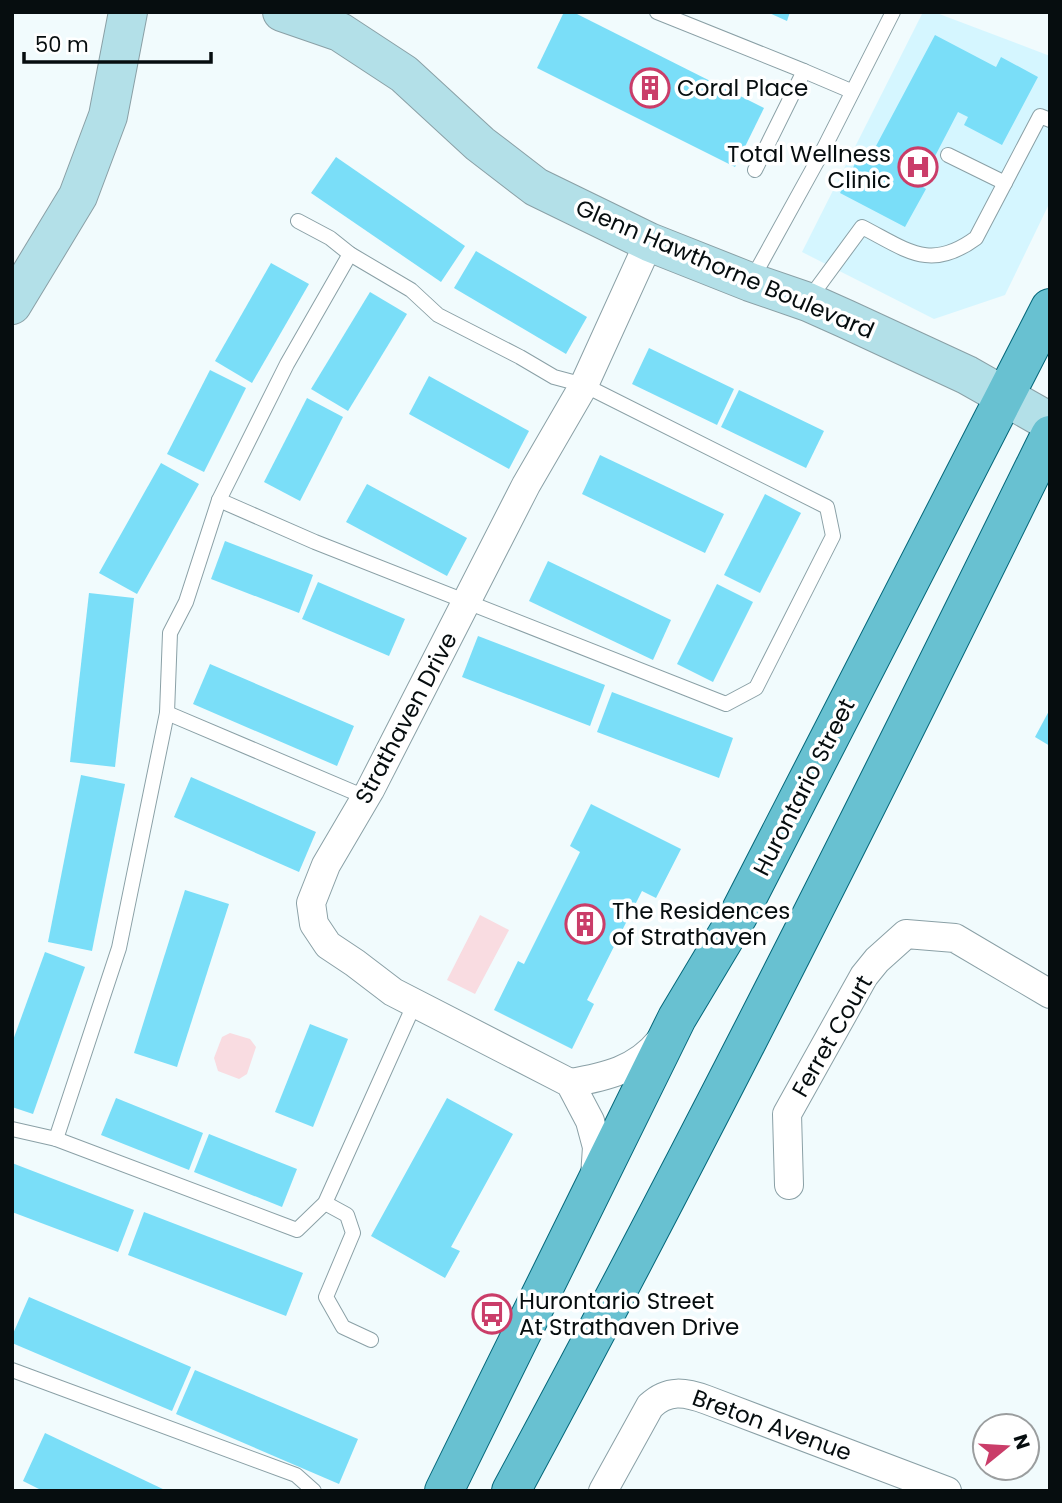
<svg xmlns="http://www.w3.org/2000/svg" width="1062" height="1503" font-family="Poppins,sans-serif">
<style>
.built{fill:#d5f6ff}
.green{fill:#f9dce1}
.building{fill:#7adef8}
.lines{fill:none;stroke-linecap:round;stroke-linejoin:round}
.lane-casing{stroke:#8aa0a6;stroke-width:16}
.street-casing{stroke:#8aa0a6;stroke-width:30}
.secondary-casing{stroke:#8aa0a6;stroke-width:40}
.primary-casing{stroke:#04677a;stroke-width:40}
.lane{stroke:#fff;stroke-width:14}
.street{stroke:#fff;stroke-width:28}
.secondary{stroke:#b3e0e8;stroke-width:38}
.primary{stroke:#68c1d1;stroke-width:38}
.labels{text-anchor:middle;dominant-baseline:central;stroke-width:7;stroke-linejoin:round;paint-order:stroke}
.poi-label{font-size:23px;fill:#060d0f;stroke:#fff;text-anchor:start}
.street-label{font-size:23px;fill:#060d0f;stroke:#fff}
</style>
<rect width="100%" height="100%" fill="#f1fbfd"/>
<polygon class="built" points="923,12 934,12 1050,56 1050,202 1005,295 934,319 802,252"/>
<g class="green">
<polygon points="480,915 509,930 475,994 447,980"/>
<polygon points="230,1033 250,1039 256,1047 247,1074 239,1079 218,1071 214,1058 222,1037"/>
</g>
<g class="building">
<polygon points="564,12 573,12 764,108 735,167 537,68"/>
<polygon points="767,12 790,12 787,21"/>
<polygon points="935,35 996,67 1001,57 1038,77 1002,145 964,125 968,117 958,112 920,185 926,189 905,227 840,193 859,156 868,161"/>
<polygon points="336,157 465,246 441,282 311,193"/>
<polygon points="476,251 587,317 566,354 454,288"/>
<polygon points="271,263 309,284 252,383 215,361"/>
<polygon points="370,292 407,314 348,411 311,389"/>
<polygon points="649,348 734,389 717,425 632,384"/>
<polygon points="210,370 246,388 204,472 167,454"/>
<polygon points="429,376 529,431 509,469 409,414"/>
<polygon points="739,390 824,431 806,468 721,427"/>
<polygon points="307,398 343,417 300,501 264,482"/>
<polygon points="600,455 724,514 705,553 582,494"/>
<polygon points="161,463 199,484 137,594 99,573"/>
<polygon points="367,484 467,538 447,576 346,522"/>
<polygon points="765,494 801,513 760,593 724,575"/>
<polygon points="225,541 313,575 299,613 211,579"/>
<polygon points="548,561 671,620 653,660 529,601"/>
<polygon points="318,582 405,619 389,656 302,619"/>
<polygon points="717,584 753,602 713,682 677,664"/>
<polygon points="89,593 134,598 115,767 70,762"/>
<polygon points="478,636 605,685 590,726 462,677"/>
<polygon points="210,664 354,726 337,766 193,704"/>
<polygon points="612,692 733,738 719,778 597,732"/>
<polygon points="1050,709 1050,746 1035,737"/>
<polygon points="81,775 125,784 92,951 48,942"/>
<polygon points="191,777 316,832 299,872 174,817"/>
<polygon points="591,804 681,849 656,898 642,891 587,1000 594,1004 572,1049 494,1010 518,961 524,964 580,852 570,846"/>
<polygon points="185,890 229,904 177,1067 134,1053"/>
<polygon points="45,952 85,967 33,1114 12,1107 12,1043"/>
<polygon points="310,1024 348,1039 313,1127 275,1112"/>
<polygon points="116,1098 203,1133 189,1170 101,1135"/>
<polygon points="447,1098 513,1134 451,1247 460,1251 445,1278 371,1236"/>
<polygon points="209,1134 297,1169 282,1207 194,1172"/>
<polygon points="12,1163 134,1210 118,1252 12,1212"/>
<polygon points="144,1212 303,1273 286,1316 128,1255"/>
<polygon points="29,1297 191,1367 172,1411 12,1343 12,1336"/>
<polygon points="195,1370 358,1439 339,1484 176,1414"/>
<polygon points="45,1433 167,1491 43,1491 23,1481"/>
</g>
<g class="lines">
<g class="lane-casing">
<g id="lane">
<polyline points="657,12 804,71"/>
<polyline points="948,155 1005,183"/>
<polyline points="755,170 804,71 851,91"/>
<polyline points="751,281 820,156 893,12"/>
<path d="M 809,299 L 862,227 C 907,250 930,272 976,238 L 1040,116 L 1050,120"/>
<polyline points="219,500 315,542 726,704 756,688 833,536 827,507 584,385 554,377 520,357 438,315 411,290 350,254 330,238 298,221"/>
<polyline points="167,713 365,797"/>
<polyline points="12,1129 56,1139 297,1230 325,1203 414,1005"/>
<polyline points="56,1139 119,948 167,713 170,633 186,602 219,500 287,364 350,254"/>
<polyline points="325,1203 347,1215 353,1233 326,1297 343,1327 371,1340"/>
<polyline points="12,1370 296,1475 314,1491"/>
</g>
</g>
<g class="street-casing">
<g id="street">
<path d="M 570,1083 C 605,1077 637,1070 660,1041"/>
<polyline points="595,1177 597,1147 590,1121 570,1083 393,992 355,963 328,945 314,924 311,903 326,865 370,790 526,485 584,385 649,242"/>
<polyline points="789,1185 787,1114 864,976 877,960 906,934 955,938 1050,994"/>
<path d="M 603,1491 L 650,1406 C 668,1389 685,1392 707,1400 L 947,1491"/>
</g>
</g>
<g class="secondary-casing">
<g id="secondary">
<polyline points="282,12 340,32 404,74 480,144 536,187 649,242 750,282 808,302 846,319 967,375 1050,422"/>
<polyline points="12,305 78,196 108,116 128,12"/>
</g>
</g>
<g class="primary-casing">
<g id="primary">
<polyline points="444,1491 677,1018 738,916 1050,308"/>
<path d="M 511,1491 C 699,1143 876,790 1050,435"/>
</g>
</g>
<use href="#lane" class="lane"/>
<use href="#street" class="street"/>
<use href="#secondary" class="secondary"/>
<use href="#primary" class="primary"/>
</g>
<defs>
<g id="building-ring" transform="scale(2.0125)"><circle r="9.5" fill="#fff" stroke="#ca3d69" stroke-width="1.5"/><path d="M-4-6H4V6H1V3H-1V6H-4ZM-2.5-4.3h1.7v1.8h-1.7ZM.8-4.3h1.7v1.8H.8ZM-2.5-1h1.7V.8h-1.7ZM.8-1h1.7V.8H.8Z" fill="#ca3d69"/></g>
<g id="hospital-ring" transform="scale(2.0125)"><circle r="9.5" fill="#fff" stroke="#ca3d69" stroke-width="1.5"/><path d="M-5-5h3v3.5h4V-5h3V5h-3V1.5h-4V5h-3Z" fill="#ca3d69"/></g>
<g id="bus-ring" transform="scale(2.0125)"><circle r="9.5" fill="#fff" stroke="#ca3d69" stroke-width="1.5"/><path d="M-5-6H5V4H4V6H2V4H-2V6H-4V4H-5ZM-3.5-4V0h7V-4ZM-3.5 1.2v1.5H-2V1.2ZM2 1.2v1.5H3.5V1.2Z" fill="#ca3d69"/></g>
</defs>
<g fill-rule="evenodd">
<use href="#building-ring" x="650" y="88"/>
<use href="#hospital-ring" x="918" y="167"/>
<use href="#building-ring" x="585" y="924"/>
<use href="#bus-ring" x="492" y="1314"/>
</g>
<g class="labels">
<g class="poi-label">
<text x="677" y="88">Coral Place</text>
<text x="891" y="154" text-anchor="end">Total Wellness<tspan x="891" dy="26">Clinic</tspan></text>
<text x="612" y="911">The Residences<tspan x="612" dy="26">of Strathaven</tspan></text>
<text x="519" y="1301">Hurontario Street<tspan x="519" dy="26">At Strathaven Drive</tspan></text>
</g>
<g class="street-label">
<text transform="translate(725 269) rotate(23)">Glenn Hawthorne Boulevard</text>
<text transform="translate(406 718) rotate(-62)">Strathaven Drive</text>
<text transform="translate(804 787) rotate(-63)">Hurontario Street</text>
<text transform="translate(832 1036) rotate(-60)">Ferret Court</text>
<text transform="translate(772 1425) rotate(20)">Breton Avenue</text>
</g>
</g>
<rect width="1062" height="1503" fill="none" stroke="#060d0f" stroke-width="28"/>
<g transform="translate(1006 1447) rotate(72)"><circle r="33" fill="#ffffff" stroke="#9b9e9f" stroke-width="2"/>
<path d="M0-5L12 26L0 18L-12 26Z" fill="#ca3d69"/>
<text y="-10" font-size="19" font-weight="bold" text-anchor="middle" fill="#060d0f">N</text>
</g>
<path d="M24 52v10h187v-10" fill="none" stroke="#060d0f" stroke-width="3.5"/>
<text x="35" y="52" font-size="21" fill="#060d0f" stroke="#ffffff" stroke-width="5" paint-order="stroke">50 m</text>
</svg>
